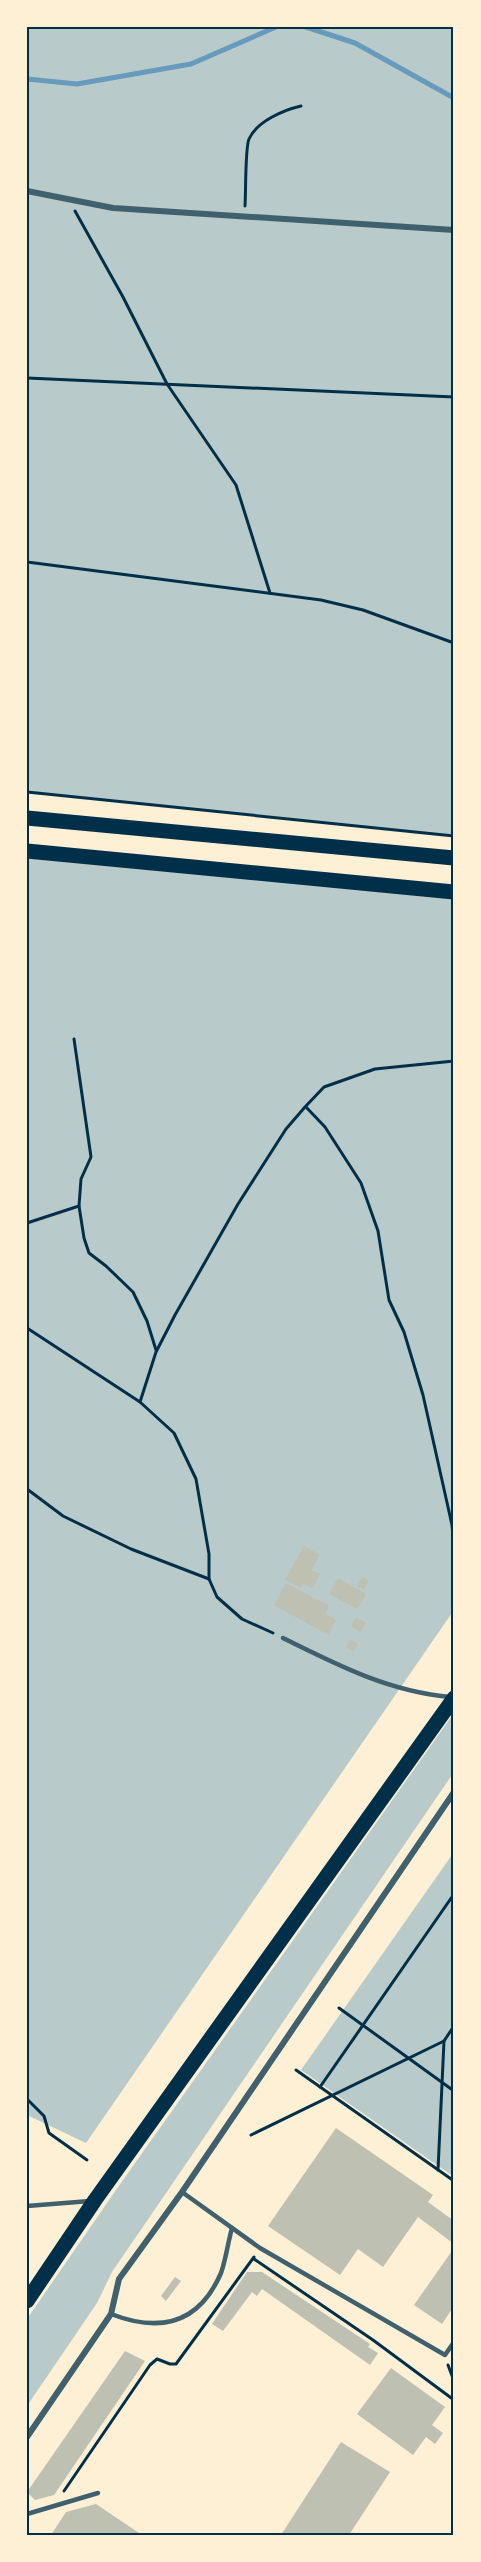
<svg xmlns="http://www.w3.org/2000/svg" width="481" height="2562" font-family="Raleway,sans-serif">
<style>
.green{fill:#b9caca}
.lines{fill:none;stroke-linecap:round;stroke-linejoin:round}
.stream{stroke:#669bbc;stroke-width:5}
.building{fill:#bec0b2}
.path{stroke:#003049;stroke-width:3}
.service{stroke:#3f606c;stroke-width:4.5}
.minor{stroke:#3f606c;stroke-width:6}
.primary{stroke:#003049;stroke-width:15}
.neatline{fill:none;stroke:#003049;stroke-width:2}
</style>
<rect width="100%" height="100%" fill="#fdf0d5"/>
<g class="green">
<polygon points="27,27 454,27 454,836 27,792"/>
<polygon points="27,851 454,892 454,1610 86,2143 27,2115"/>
<polygon points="454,1713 454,1772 112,2272 97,2303 27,2406 27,2319 116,2190"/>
<polygon points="454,1852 454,2177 301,2070"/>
</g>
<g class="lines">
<g class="stream">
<polyline points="306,27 355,43 454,98"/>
<polyline points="27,79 77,84 191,64 276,27"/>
</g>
</g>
<g class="building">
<polygon points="304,1546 320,1555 311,1570 320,1574 312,1588 303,1583 301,1588 285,1580"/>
<polygon points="362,1577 369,1580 364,1590 357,1586"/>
<polygon points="338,1578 366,1594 357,1609 329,1594"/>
<polygon points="286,1583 329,1606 325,1614 336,1620 328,1635 274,1605"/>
<polygon points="356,1617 366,1623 360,1632 351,1626"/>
<polygon points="350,1640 358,1644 354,1652 346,1647"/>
<polygon points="336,2128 433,2195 428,2202 454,2221 454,2244 418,2217 383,2267 358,2249 340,2275 268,2226"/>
<polygon points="454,2248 454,2306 442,2324 414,2305"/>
<polygon points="247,2272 262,2272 370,2344 368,2347 378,2353 370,2365 262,2289 257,2296 252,2292 223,2331 212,2324"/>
<polygon points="175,2277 181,2281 166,2301 161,2296"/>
<polygon points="125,2351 145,2361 54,2495 35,2500 27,2492"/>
<polygon points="391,2368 445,2407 432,2425 443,2433 435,2444 426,2437 413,2455 357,2414"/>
<polygon points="341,2442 390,2472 349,2535 281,2535"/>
<polygon points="96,2504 142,2535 51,2535 66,2512"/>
</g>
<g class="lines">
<g class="path">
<path d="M 245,206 C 246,192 245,148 249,139 C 257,121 284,110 301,106"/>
<polyline points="75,211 123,297 167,384 236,485 270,593"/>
<polyline points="27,378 454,397"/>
<polyline points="27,562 321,600 363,610 454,643"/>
<polyline points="27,792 454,836"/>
<polyline points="74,1039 91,1157 81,1179 79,1206 84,1238 89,1253 106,1266 133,1292 147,1321 156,1350"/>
<polyline points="306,1107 325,1127 361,1183 378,1231 389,1300 404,1332 423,1395 452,1525 454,1551"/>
<polyline points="27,1223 79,1206"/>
<polyline points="27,1328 140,1402 174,1433 196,1479 209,1554 209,1579 217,1597 242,1619 273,1633"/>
<polyline points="140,1402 156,1352 175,1315 238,1204 286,1129 305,1107 324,1087 375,1069 454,1061"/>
<polyline points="27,1489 63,1516 131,1549 209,1579"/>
<polyline points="339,2008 454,2091"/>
<polyline points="296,2070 454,2181"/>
<polyline points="320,2087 454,1894"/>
<polyline points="27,2099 44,2116 49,2133 87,2160"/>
<polyline points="251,2135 444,2041 454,2026"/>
<polyline points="438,2170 444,2041"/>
<polyline points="254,2259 373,2340 454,2400"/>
<polyline points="448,2365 454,2381"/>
<polyline points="64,2491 150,2365 157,2359 170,2364 176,2364 254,2257"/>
</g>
<g class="service">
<path d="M 283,1638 C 337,1665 390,1692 451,1697"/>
<polyline points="182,2192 260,2248 445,2355 454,2342"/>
<polyline points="27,2206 90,2201"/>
<path d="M 111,2314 C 160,2333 199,2324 221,2273 C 226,2259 228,2242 232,2228"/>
<polyline points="27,2514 98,2493"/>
<polyline points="453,2535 454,2534"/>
</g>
<g class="minor">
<polyline points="27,191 113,208 454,230"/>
<polyline points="27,2437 111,2314 119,2279 182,2192 454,1792"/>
</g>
<g class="primary">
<polyline points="27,818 454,858"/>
<polyline points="27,851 454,892"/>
<polyline points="27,2301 95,2200 454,1698"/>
</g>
</g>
<rect width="481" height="2562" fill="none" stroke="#fdf0d5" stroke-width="57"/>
<rect x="28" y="28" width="424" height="2506" class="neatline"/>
</svg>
